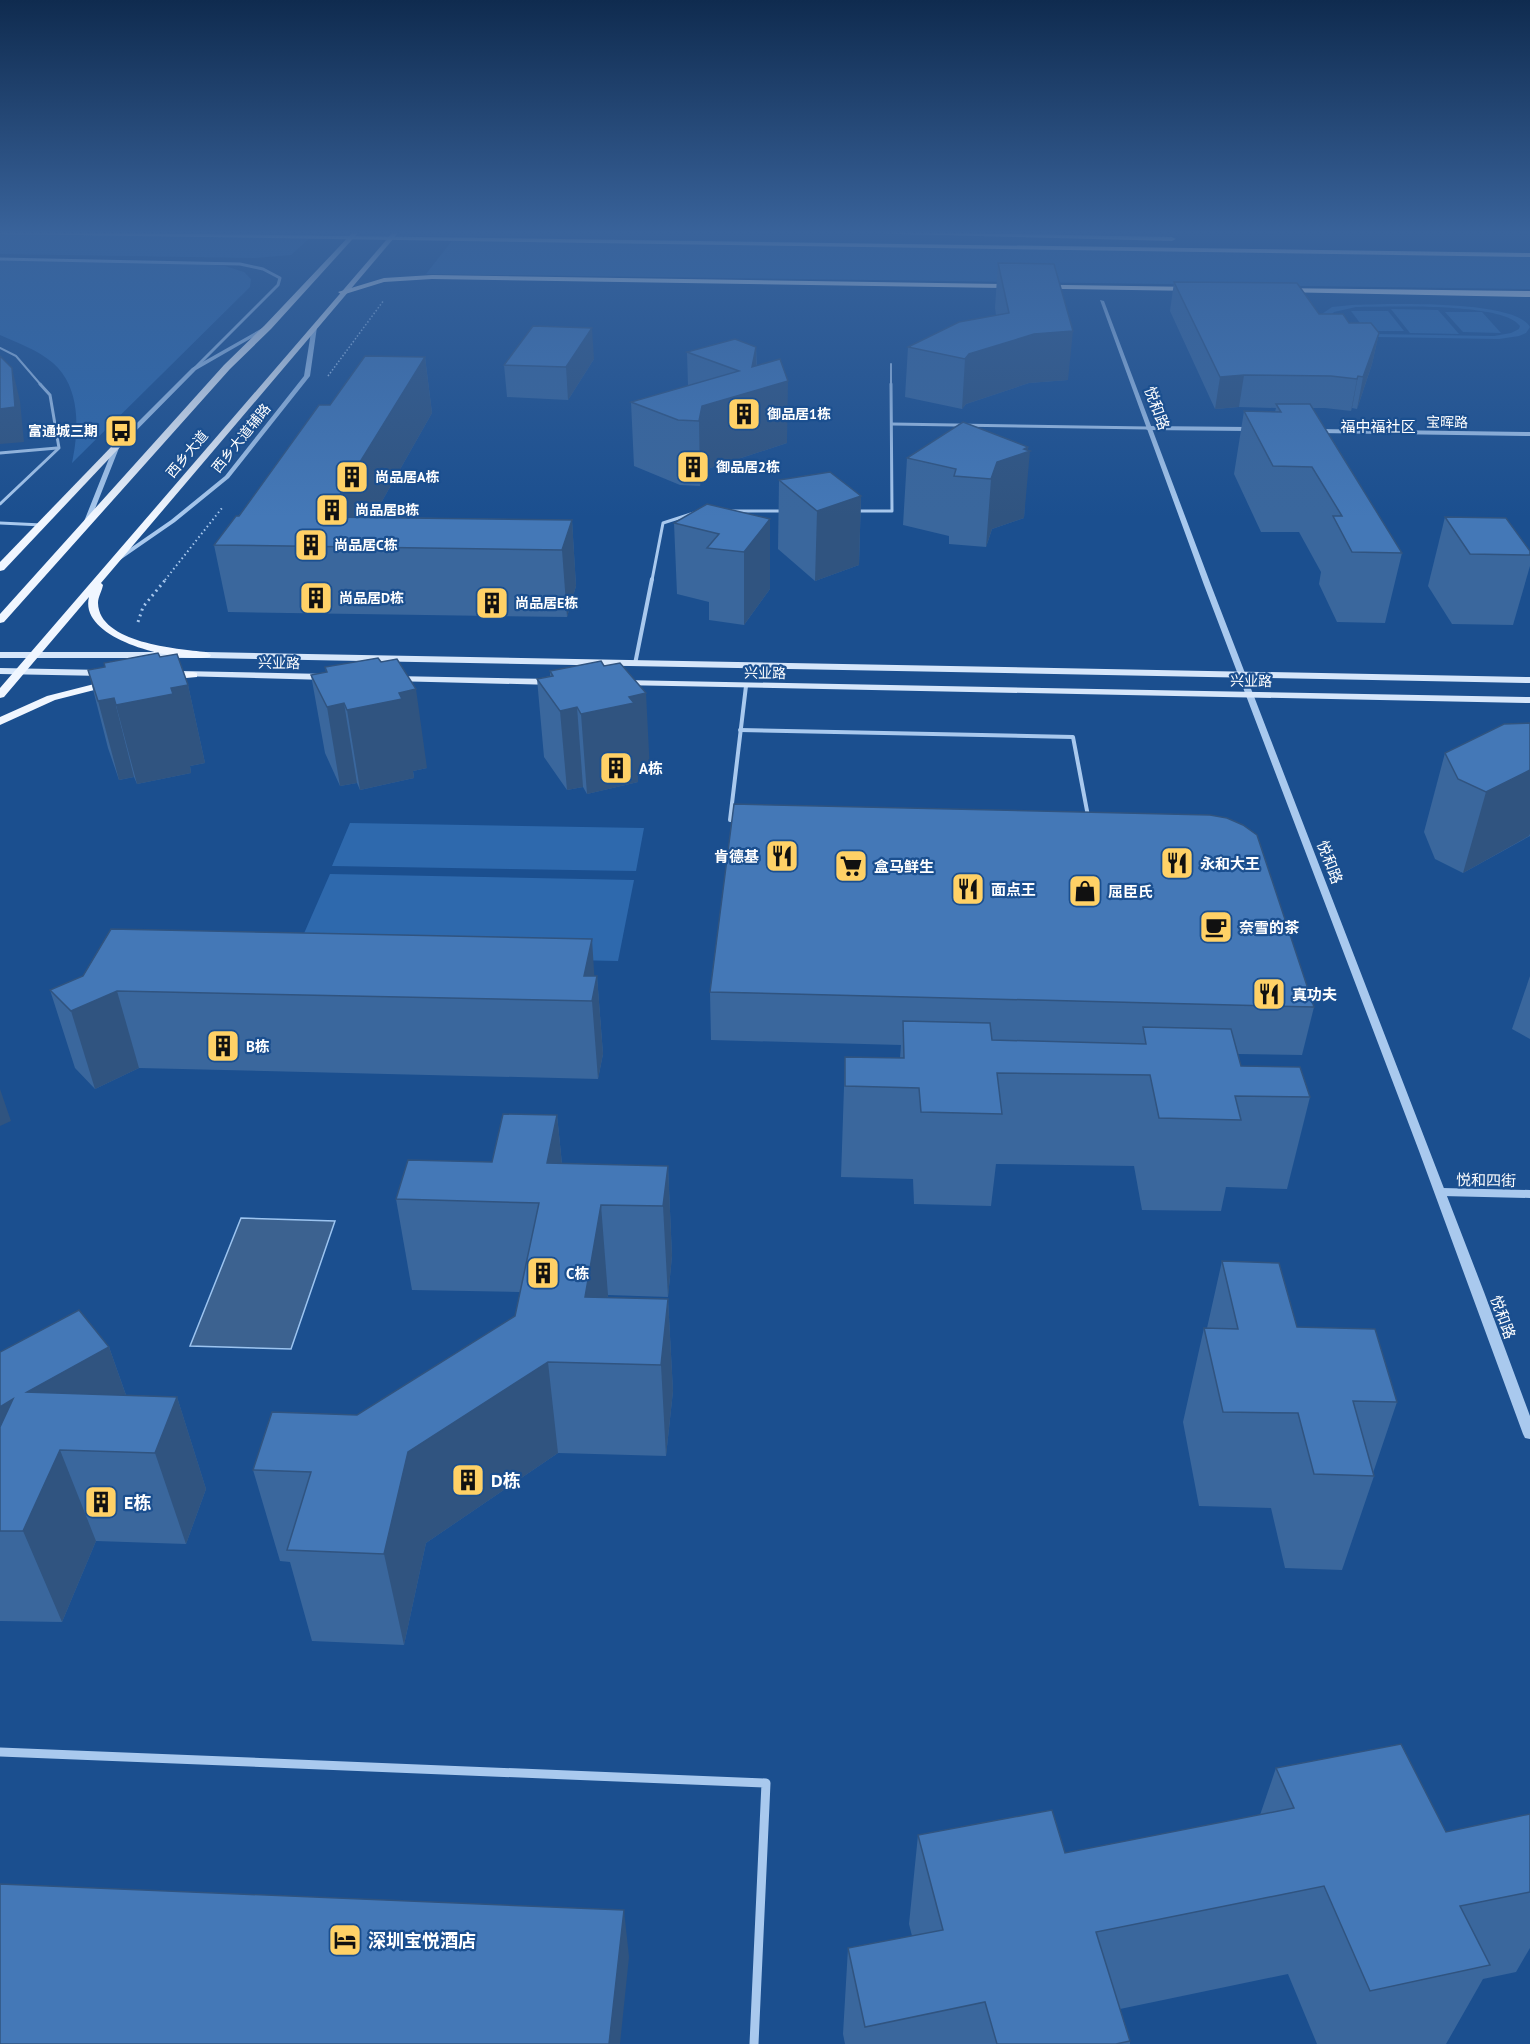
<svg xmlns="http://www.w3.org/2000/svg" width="1530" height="2044" font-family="'PT Sans','Noto Sans SC',sans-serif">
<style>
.green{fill:#2e69ad;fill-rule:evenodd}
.water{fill:#3c6290;stroke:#9cc4f0;stroke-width:1.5}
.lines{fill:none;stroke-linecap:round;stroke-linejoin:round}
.path-far2{stroke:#a9c9ee;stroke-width:1.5;stroke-dasharray:1.5 2;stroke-linecap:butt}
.path-far1{stroke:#a9c9ee;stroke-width:2;stroke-dasharray:1.5 3;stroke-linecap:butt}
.path{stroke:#a9c9ee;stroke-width:3;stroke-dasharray:2 4;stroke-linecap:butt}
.service-far2{stroke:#a9c9ee;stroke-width:2}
.service-far1{stroke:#a9c9ee;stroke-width:3}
.service{stroke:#a9c9ee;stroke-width:4}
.minor-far3{stroke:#a9c9ee;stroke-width:3}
.minor-far2{stroke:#a9c9ee;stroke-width:4}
.minor-far1{stroke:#a9c9ee;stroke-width:8}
.minor{stroke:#a9c9ee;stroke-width:9}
.tertiary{fill:#a9c9ee;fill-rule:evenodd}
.secondary{fill:#d6e6fa;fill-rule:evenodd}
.primary{fill:#f0f6ff;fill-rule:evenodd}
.motorway{fill:#fff;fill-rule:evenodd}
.wall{fill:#3a679d}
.shaded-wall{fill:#305480}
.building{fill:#4478b7;stroke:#305480;stroke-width:1.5}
.labels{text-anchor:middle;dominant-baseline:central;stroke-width:4.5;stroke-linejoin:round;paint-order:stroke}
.far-poi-label{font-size:14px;font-weight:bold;fill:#fff;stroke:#1b4f8f;text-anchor:start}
.far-street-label{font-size:14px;fill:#fff;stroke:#1b4f8f}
.street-label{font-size:15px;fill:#fff;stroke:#1b4f8f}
.far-quarter-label{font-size:15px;fill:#fff;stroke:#1b4f8f}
.poi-label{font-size:15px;font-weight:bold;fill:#fff;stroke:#1b4f8f;text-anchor:start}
.near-poi-label{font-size:18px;font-weight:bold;fill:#fff;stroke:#1b4f8f;text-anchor:start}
</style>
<rect width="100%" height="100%" fill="#1b4f8f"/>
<g class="green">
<polygon points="0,231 313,235 291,255 255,258 0,254"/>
<polygon points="455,237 1530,253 1530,289 426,274"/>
<path d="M 0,260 L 184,262 L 225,266 L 244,272 L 251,279 L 250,287 L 72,463 C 79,431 81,387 53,363 C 38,350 18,343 0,335 Z"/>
<path d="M 1352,305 C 1384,304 1515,299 1530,327 L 1526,333 L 1519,336 L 1499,339 L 1376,337 L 1319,316 L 1332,307 ZM 1356,307 C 1387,307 1503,302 1520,326 L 1519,329 L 1511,333 L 1494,336 L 1376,334 L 1329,317 L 1334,312 Z"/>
<polygon points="1391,309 1438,310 1459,334 1410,333"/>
<polygon points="1351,311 1388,311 1404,331 1366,331"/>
<polygon points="1445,312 1482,312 1501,333 1463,332"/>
<polygon points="350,823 644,828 636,871 332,866"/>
<polygon points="330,874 634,880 618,961 295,954"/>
</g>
<polygon class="water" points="241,1218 335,1221 291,1349 190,1346"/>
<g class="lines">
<polyline class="path-far2" points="328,376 384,300"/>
<polyline class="path-far1" points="165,580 222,508"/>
<polyline class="path" points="138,622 143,607 166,579"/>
<g class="service-far2">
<polyline points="0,348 16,356 41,385"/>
<polyline points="891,364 891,385"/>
</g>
<g class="service-far1">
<polyline points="892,424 1148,428"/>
<polyline points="0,453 57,448"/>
<polyline points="0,504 59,448 50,395 40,384"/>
<polyline points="732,511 784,511"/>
<polyline points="855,511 892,511 891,384"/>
<polyline points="0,523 42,525"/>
<polyline points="652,580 663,523 694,513"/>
</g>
<g class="service">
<polyline points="635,664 652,579"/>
<polyline points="740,730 1073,737 1088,816"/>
<polyline points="736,820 730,820 746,686"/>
</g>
<polyline class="minor-far3" points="0,259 240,264 263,269 280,278 278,285 194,369"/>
<g class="minor-far2">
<polyline points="1148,428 1247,429"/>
<polyline points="1318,431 1530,434"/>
</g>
<polyline class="minor-far1" points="1442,1192 1530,1194"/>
<polyline class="minor" points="0,1752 766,1783 754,2044"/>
<g class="tertiary">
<polygon points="1100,300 1104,301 1211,585 1484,1292 1530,1416 1530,1439 1525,1438 1523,1434 1419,1151 1204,585"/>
<polygon points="266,326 271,327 196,370 119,448 89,524 84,525 83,524 114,446 192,368"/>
<polygon points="312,326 317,327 310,376 229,478 175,522 120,560 116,560 116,558 171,520 225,476 304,376"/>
</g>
<g class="secondary">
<polygon points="0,652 206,652 1530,677 1530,683 206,658 0,658"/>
<polygon points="0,668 104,670 108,673 104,676 0,674"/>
<polygon points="181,671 326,674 330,677 326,680 178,676 177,674"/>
<polygon points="394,676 554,679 559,682 554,685 391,681 390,679"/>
<polygon points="622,680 1530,697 1530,703 619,685 617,683"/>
</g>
<g class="primary">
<polygon points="354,231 360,231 271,329 230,369 4,622 0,623 0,614 224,365 265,325"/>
<path d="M 394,231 L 400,231 L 101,583 L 103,585 C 102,591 98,597 98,603 C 99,643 177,649 206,652 L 211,655 L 210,657 C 180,663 78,641 89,597 L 4,697 L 0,698 L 0,688 Z"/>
<polygon points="113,445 120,447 4,570 0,571 0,562"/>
<polygon points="193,672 197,673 197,677 164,680 158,677 164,674"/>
<polygon points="110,680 116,683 114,685 55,700 0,725 0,717 47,696"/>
</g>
<g class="motorway">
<polygon points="0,231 1530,253 1530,257 0,234"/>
<polygon points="857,231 1172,237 1176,239 1172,241 861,233"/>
<polygon points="432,275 1197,287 1201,289 1197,291 432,279 384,282 342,295 338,292 384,278"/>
<polygon points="1275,288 1530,291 1530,297 1278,292 1275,292"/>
</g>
</g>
<g class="wall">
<polygon points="998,263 1068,380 1029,383 966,404 962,409 905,397 908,347 996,315 995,308"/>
<polygon points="1174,282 1319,314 1379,333 1372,364 1357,409 1352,408 1351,411 1325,408 1312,408 1402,553 1385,623 1337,622 1319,584 1321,572 1299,532 1261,532 1234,474 1244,411 1275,412 1276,408 1239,407 1215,409 1170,311"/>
<polygon points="756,347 757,366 787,443 704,470 700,486 680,485 634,466 631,402 688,386 687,352"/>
<polygon points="425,357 432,413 373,517 572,520 576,586 567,617 228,612 214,545 330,405"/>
<polygon points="594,359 568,400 507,397 504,365"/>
<polygon points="1028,450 1024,518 992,529 986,547 949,544 949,536 903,525 907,458"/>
<polygon points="779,480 861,496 859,565 815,581 778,549"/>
<polygon points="1445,517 1530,551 1530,566 1513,625 1452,624 1428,586"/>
<polygon points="770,519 770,589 744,625 709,620 709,602 677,594 674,523"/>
<polygon points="160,657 188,685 205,763 190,766 191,773 137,784 134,777 119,780 108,748 88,670"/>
<polygon points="325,667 427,768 413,771 414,778 360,790 357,783 340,786 325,753 311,675 326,672"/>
<polygon points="550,671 650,772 638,775 638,782 587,794 583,787 567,790 544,757 537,679 550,676"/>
<polygon points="1530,723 1530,836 1463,873 1435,859 1424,832 1445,753"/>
<polygon points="597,976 603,1054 598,1079 139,1068 95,1089 75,1068 50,990"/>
<polygon points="1530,976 1530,1039 1512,1029"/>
<polygon points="710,992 1314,1007 1302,1055 1238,1054 1241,1066 1310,1097 1287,1189 1226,1187 1221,1211 1142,1210 1134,1166 996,1164 991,1206 914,1204 913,1179 841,1177 845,1057 900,1058 901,1045 711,1040"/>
<polygon points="557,1115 562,1164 668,1166 672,1256 668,1297 608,1295 608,1298 668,1299 673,1391 666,1456 558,1453 426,1543 404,1645 312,1641 290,1562 280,1561 253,1470 357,1415 515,1316 520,1292 412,1290 396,1199 492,1162"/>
<polygon points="1222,1261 1297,1327 1397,1402 1373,1473 1374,1476 1342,1570 1285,1568 1271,1508 1199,1506 1183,1422 1204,1328 1207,1328"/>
<polygon points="109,1347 126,1395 177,1397 206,1489 186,1544 96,1541 62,1622 0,1621 0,1352"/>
<polygon points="1276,1768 1446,1832 1530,1814 1530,1948 1516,1972 1483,1979 1446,2044 1317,2044 1288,1974 1120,2009 1130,2041 1130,2044 845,2044 843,2034 848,1948 912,1936 909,1924 918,1835 1065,1853 1260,1815"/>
</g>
<g class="shaded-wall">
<polygon points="592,328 594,359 568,400 566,367"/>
<polygon points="1073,331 1068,380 1029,383 966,404 962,409 965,359 969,354 1034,334"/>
<polygon points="1379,333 1372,364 1357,409 1363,377"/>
<polygon points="756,347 757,390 788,381 787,443 704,470 700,486 699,421 702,406 752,367"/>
<polygon points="425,357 432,413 356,547 326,517"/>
<polygon points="12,368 20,401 24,442 0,444 0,409"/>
<polygon points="1244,375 1239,407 1215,409 1220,377"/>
<polygon points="1358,376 1352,408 1351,411 1357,379"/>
<polygon points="1028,447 1028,452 1030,451 1024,518 992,529 986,547 991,479 997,462"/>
<polygon points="861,496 859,565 815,581 817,511"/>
<polygon points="770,519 770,589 744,625 744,552"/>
<polygon points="572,520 576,586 567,617 562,550"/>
<polygon points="188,685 205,763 190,766 191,773 137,784 116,705 171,688"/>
<polygon points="416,689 427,768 413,771 414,778 360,790 347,710 399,693"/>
<polygon points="646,693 650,772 638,775 638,782 587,794 581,714 629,697"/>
<polygon points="114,698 134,777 119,780 98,701"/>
<polygon points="344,703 357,783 340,786 327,707"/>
<polygon points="577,707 583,787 567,790 560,711"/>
<polygon points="1530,770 1530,834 1529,836 1463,873 1486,792"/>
<polygon points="592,939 595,986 597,976 603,1054 598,1079 592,1001 584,976"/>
<polygon points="117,991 139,1068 95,1089 71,1011"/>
<polygon points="0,1089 11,1121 0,1126"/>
<polygon points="557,1115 566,1204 547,1163"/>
<polygon points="668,1166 672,1256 668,1297 663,1206"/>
<polygon points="601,1205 608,1295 598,1363 585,1297"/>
<polygon points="668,1299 673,1391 666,1456 661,1365"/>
<polygon points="109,1347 141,1438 60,1450 96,1541 62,1622 23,1531 0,1521 0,1407"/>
<polygon points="548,1362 558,1453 426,1543 404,1645 384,1554 408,1452"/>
<polygon points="177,1397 206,1489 186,1544 155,1453"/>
<polygon points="624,1910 629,1957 620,2044 609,2044"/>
</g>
<g class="building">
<polygon points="998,263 1054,264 1073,331 1034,334 969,354 965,359 908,347 959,322 1009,313"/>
<polygon points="1174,282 1297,283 1319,314 1343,314 1349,323 1371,323 1379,333 1363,377 1358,376 1357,379 1331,376 1244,375 1220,377"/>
<polygon points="533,326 592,328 566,367 504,365"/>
<polygon points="735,339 756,347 752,367 780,359 788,381 702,406 699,421 678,420 631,402 739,371 687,352"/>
<polygon points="0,356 12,368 15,407 0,409"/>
<polygon points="365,356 425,357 326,517 572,520 562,550 214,545 236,516 239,516 319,405 330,405"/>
<polygon points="1276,404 1310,404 1402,553 1352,552 1333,516 1342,516 1312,467 1273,466 1244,411 1281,412"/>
<polygon points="963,422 1028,447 1024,449 1030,451 997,462 991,479 954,476 956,469 907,458"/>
<polygon points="830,472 861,496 817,511 779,480"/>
<polygon points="707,504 770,519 744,552 707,548 719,534 674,523"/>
<polygon points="1445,517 1506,518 1530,551 1530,555 1470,554"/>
<polygon points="158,653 160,657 177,654 188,685 171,688 173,694 116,705 114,698 98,701 88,670 105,667 104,663"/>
<polygon points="378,658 381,662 397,659 416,689 399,693 402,699 347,710 344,703 327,707 311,675 327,672 325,667"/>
<polygon points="601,661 604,666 620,663 646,693 629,697 634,703 581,714 577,707 560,711 537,679 553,676 550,671"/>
<polygon points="1530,723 1530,770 1486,792 1458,779 1445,753 1504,724"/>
<polygon points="734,804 1210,815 1227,818 1243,825 1257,835 1314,1007 710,992"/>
<polygon points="111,929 592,939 584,976 597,976 592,1001 117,991 71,1011 50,990 83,976"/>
<polygon points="903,1021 990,1023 992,1040 1146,1044 1143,1027 1231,1029 1241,1066 1300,1067 1310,1097 1235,1096 1241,1120 1159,1118 1150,1075 997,1073 1002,1114 921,1112 919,1088 845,1086 845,1057 904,1058"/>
<polygon points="503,1114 557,1115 547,1163 668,1166 663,1206 601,1205 585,1297 668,1299 661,1365 548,1362 408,1452 384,1554 287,1550 311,1472 253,1470 272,1412 357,1415 515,1316 539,1203 396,1199 408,1160 492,1162"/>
<polygon points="1222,1261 1279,1263 1297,1327 1375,1329 1397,1402 1353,1401 1374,1476 1314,1474 1298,1413 1223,1412 1204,1328 1238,1329"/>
<polygon points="79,1310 109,1347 27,1392 177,1397 155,1453 60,1450 23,1531 0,1531 0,1427 13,1399 0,1407 0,1352"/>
<polygon points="1401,1744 1446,1832 1530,1814 1530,1892 1460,1906 1490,1965 1370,1991 1324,1886 1096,1932 1130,2041 1116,2044 997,2044 985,2002 865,2027 848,1948 943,1930 918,1835 1052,1810 1065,1853 1294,1808 1276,1768"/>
<polygon points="0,1884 624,1910 609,2044 0,2044"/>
</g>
<linearGradient id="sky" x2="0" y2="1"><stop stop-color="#0f2b4f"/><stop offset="0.45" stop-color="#39639b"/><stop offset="1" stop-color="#39639b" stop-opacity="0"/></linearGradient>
<rect width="1530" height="517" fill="url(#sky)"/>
<defs>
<g id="building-square" transform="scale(1.725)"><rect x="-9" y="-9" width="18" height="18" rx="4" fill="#ffd166" stroke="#1b4f8f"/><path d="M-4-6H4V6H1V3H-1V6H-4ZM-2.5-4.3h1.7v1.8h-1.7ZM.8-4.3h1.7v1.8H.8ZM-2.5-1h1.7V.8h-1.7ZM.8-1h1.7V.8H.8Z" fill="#111"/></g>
<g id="bus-square" transform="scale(1.725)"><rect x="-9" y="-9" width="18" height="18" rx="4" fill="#ffd166" stroke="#1b4f8f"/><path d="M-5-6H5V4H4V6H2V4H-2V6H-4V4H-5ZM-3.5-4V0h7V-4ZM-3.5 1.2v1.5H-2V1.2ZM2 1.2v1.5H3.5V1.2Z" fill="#111"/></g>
<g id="restaurant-square" transform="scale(1.725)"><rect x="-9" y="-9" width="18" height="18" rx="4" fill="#ffd166" stroke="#1b4f8f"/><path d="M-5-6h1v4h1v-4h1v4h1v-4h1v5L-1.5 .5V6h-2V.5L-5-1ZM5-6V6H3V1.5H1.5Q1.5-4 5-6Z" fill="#111"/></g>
<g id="supermarket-square" transform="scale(1.725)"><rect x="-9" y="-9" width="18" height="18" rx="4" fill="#ffd166" stroke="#1b4f8f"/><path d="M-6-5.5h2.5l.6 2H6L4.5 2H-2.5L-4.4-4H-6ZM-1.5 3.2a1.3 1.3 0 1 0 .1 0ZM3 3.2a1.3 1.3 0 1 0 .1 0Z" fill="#111"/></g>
<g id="shop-square" transform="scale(1.725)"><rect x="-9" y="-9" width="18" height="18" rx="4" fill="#ffd166" stroke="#1b4f8f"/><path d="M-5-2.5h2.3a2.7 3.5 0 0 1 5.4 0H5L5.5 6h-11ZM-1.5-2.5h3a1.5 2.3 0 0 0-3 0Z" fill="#111"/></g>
<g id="cafe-square" transform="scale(1.725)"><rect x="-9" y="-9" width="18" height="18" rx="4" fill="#ffd166" stroke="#1b4f8f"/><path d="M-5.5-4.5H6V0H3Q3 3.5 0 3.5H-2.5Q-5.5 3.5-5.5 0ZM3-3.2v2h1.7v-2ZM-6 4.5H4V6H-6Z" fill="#111"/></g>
<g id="hotel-square" transform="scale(1.725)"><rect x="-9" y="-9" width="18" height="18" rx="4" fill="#ffd166" stroke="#1b4f8f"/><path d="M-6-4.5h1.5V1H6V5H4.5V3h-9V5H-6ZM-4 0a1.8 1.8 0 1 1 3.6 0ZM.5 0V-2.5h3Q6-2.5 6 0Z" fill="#111"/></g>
</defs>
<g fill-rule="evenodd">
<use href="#building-square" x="744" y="414"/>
<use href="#bus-square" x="121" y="431"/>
<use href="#building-square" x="693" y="467"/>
<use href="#building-square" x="352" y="477"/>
<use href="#building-square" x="332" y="510"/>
<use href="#building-square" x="311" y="545"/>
<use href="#building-square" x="316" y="598"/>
<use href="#building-square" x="492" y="603"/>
<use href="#building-square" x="616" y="768"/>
<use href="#restaurant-square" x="782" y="856"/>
<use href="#restaurant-square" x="1177" y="863"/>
<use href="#supermarket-square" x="851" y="866"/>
<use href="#restaurant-square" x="968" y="889"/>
<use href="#shop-square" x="1085" y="891"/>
<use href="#cafe-square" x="1216" y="927"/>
<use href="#restaurant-square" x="1269" y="994"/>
<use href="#building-square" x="223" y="1046"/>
<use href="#building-square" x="543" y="1273"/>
<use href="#building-square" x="468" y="1480"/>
<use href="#building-square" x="101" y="1502"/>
<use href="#hotel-square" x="345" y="1940"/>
</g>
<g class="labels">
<g class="far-poi-label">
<text x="767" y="414">御品居1栋</text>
<text x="98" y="431" text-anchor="end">富通城三期</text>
<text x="716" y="467">御品居2栋</text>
<text x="375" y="477">尚品居A栋</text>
<text x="355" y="510">尚品居B栋</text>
<text x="334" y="545">尚品居C栋</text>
<text x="339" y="598">尚品居D栋</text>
<text x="515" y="603">尚品居E栋</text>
</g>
<g class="far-street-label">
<text transform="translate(1447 422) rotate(1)">宝晖路</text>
<text transform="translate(241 438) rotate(-51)">西乡大道辅路</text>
<text transform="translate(187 454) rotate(-50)">西乡大道</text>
<text transform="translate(279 663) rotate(1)">兴业路</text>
<text transform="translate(765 673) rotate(1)">兴业路</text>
<text transform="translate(1251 681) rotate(1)">兴业路</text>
</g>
<g class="street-label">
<text transform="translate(1157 408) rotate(70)">悦和路</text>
<text transform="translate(1330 862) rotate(69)">悦和路</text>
<text transform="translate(1486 1180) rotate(1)">悦和四街</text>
<text transform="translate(1503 1317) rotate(70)">悦和路</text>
</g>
<g class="far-quarter-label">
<text x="1378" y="426">福中福社区</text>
</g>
<g class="poi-label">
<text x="639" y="768">A栋</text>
<text x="759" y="856" text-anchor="end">肯德基</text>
<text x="1200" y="863">永和大王</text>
<text x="874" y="866">盒马鲜生</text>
<text x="991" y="889">面点王</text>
<text x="1108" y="891">屈臣氏</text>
<text x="1239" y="927">奈雪的茶</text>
<text x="1292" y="994">真功夫</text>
<text x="246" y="1046">B栋</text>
<text x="566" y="1273">C栋</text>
</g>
<g class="near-poi-label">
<text x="491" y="1480">D栋</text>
<text x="124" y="1502">E栋</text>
<text x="368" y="1940">深圳宝悦酒店</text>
</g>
</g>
</svg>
